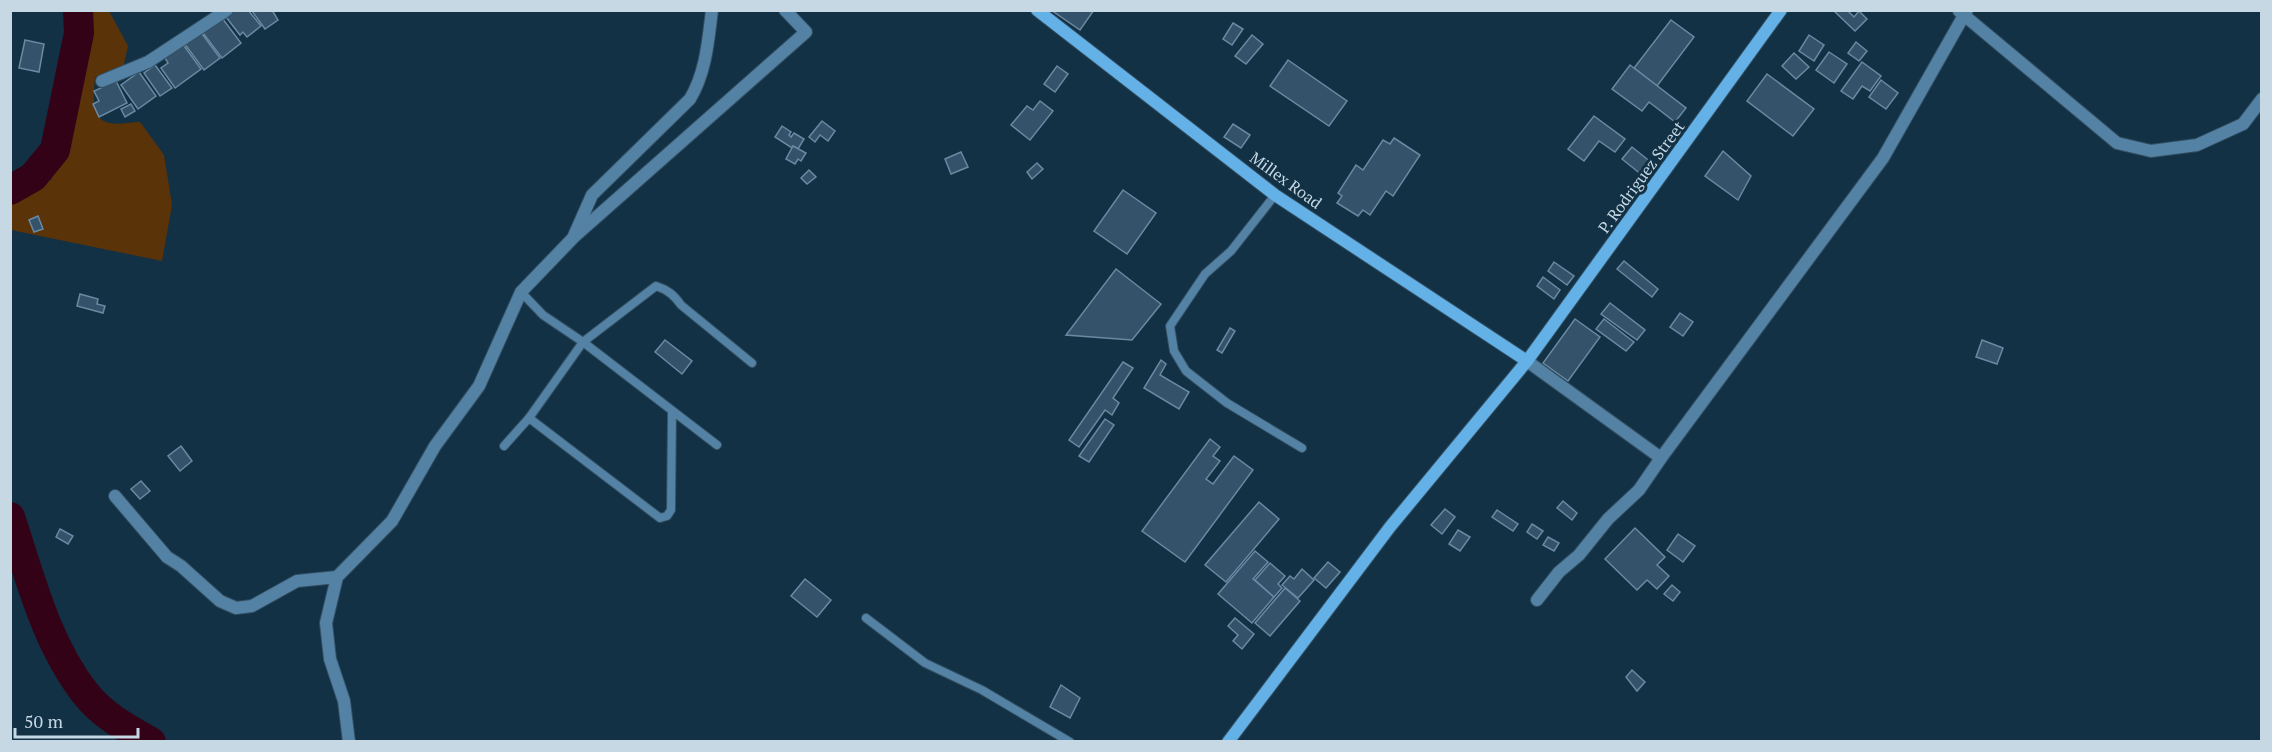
<svg xmlns="http://www.w3.org/2000/svg" width="2272" height="752" font-family="'PT Serif',serif">
<style>
.green{fill:#5b3309}
.lines{fill:none;stroke-linecap:round;stroke-linejoin:round}
.river{stroke:#330217;stroke-width:30}
.building{fill:#345269;stroke:#698aa2;stroke-width:1.5}
.lane-casing{stroke:#334f62;stroke-width:10}
.street-casing{stroke:#334f62;stroke-width:14}
.secondary-casing{stroke:#334f62;stroke-width:14}
.lane{stroke:#5482a4;stroke-width:8}
.street{stroke:#5482a4;stroke-width:12}
.secondary{stroke:#64b1e7;stroke-width:12}
.labels{text-anchor:middle;dominant-baseline:central;stroke-width:6;stroke-linejoin:round;paint-order:stroke}
.street-label{font-size:16px;fill:#c7d8e5;stroke:#123145}
</style>
<rect width="100%" height="100%" fill="#123145"/>
<path class="green" d="M 89,11 L 109,11 L 128,46 L 122,73 L 95,77 C 94,93 89,119 110,123 C 119,125 131,122 140,122 L 164,155 L 172,205 L 162,261 L 11,230 L 11,202 L 31,189 L 51,180 L 64,147 L 90,25 Z"/>
<g class="lines">
<g class="river">
<polyline points="10,190 33,177 55,150 79,33 78,10"/>
<path d="M 10,517 C 30,577 46,643 85,693 C 102,715 128,729 151,742"/>
</g>
</g>
<g class="building">
<polygon points="234,10 248,10 261,26 247,37 243,32 240,35 226,17"/>
<polygon points="272,10 278,20 265,29 252,11"/>
<polygon points="1051,10 1094,10 1080,30"/>
<polygon points="1833,10 1847,10 1854,17 1859,11 1867,19 1855,31"/>
<polygon points="222,18 241,43 222,58 203,33"/>
<polygon points="1671,20 1694,37 1657,86 1634,68"/>
<polygon points="1233,23 1243,29 1232,45 1223,39"/>
<polygon points="200,31 220,58 204,70 184,43"/>
<polygon points="1252,35 1263,44 1246,64 1235,56"/>
<polygon points="1809,35 1824,45 1814,61 1799,51"/>
<polygon points="25,40 44,44 39,72 19,68"/>
<polygon points="1856,42 1867,51 1859,61 1848,53"/>
<polygon points="182,43 201,69 175,88 161,68 168,63 165,58"/>
<polygon points="1829,52 1847,64 1834,83 1816,70"/>
<polygon points="1794,53 1809,67 1796,79 1782,66"/>
<polygon points="1288,60 1347,101 1329,126 1270,86"/>
<polygon points="1862,62 1881,76 1870,91 1862,86 1853,99 1841,91"/>
<polygon points="155,65 172,88 160,96 144,73"/>
<polygon points="1630,65 1686,108 1675,122 1649,102 1642,111 1612,89"/>
<polygon points="1057,66 1068,74 1055,92 1044,84"/>
<polygon points="139,72 156,96 138,109 121,85"/>
<polygon points="1767,74 1814,109 1793,136 1747,101"/>
<polygon points="1881,80 1898,93 1886,109 1869,97"/>
<polygon points="116,81 127,103 99,117 93,104 99,101 94,91"/>
<polygon points="1040,101 1053,111 1030,140 1011,125 1027,106 1033,110"/>
<polygon points="131,104 135,111 125,117 121,109"/>
<polygon points="1594,116 1625,139 1615,152 1599,141 1584,161 1568,149"/>
<polygon points="822,121 835,131 828,141 820,135 815,142 809,137"/>
<polygon points="1233,124 1250,135 1241,148 1224,137"/>
<polygon points="782,126 791,132 789,135 791,137 794,133 804,139 798,149 793,146 792,148 775,137"/>
<polygon points="1394,138 1420,155 1393,196 1386,191 1370,215 1363,210 1358,216 1337,203 1342,196 1338,193 1356,165 1363,170 1383,140 1390,144"/>
<polygon points="793,146 806,153 801,161 798,159 795,164 786,159"/>
<polygon points="1632,147 1652,163 1642,175 1622,159"/>
<polygon points="1723,151 1751,176 1738,200 1705,176"/>
<polygon points="961,152 968,167 951,174 945,159"/>
<polygon points="1037,163 1043,169 1032,179 1027,172"/>
<polygon points="809,170 816,177 807,184 801,178"/>
<polygon points="1123,190 1156,213 1127,254 1094,231"/>
<polygon points="38,216 43,229 34,232 29,220"/>
<polygon points="1624,261 1658,289 1652,297 1617,269"/>
<polygon points="1554,262 1574,276 1567,285 1548,271"/>
<polygon points="1116,269 1161,304 1132,340 1066,335"/>
<polygon points="1543,277 1560,290 1554,299 1537,286"/>
<polygon points="80,294 98,299 97,304 105,306 103,313 77,306"/>
<polygon points="1610,303 1645,330 1637,340 1601,314"/>
<polygon points="1680,313 1693,322 1683,336 1670,327"/>
<polygon points="1575,319 1600,337 1568,381 1543,363"/>
<polygon points="1604,319 1634,342 1626,351 1596,329"/>
<polygon points="1230,328 1235,331 1222,353 1217,350"/>
<polygon points="665,340 692,361 682,374 655,352"/>
<polygon points="1982,340 2003,348 1997,364 1976,357"/>
<polygon points="1161,360 1166,364 1160,375 1189,392 1179,409 1144,388"/>
<polygon points="1123,362 1133,368 1113,398 1119,403 1112,415 1105,410 1079,447 1069,440"/>
<polygon points="1105,419 1114,425 1089,462 1079,456"/>
<polygon points="1210,439 1220,447 1213,456 1220,461 1206,479 1213,484 1234,456 1253,470 1185,562 1142,531"/>
<polygon points="181,446 192,461 180,471 168,456"/>
<polygon points="141,481 150,491 140,499 131,489"/>
<polygon points="1563,501 1577,513 1572,520 1557,508"/>
<polygon points="1259,502 1279,519 1226,582 1205,565"/>
<polygon points="1445,509 1455,517 1442,534 1431,525"/>
<polygon points="1497,510 1518,524 1513,531 1492,517"/>
<polygon points="1532,524 1543,531 1537,539 1527,532"/>
<polygon points="1635,528 1665,557 1657,565 1669,576 1657,589 1647,580 1637,590 1605,559"/>
<polygon points="60,529 73,536 68,544 56,537"/>
<polygon points="1458,530 1470,537 1460,551 1449,544"/>
<polygon points="1678,534 1695,546 1683,562 1667,550"/>
<polygon points="1548,537 1559,543 1554,551 1543,545"/>
<polygon points="1255,551 1268,562 1253,579 1274,597 1252,623 1218,594"/>
<polygon points="1328,562 1340,572 1326,588 1314,578"/>
<polygon points="1270,563 1285,576 1278,584 1282,588 1274,597 1255,580"/>
<polygon points="1302,569 1314,580 1298,598 1282,585 1290,576 1294,579"/>
<polygon points="805,579 831,600 817,617 791,596"/>
<polygon points="1672,585 1680,592 1673,601 1664,594"/>
<polygon points="1285,588 1300,601 1270,636 1255,623"/>
<polygon points="1235,618 1254,634 1242,649 1233,641 1238,635 1228,626"/>
<polygon points="1632,670 1645,682 1637,691 1626,677"/>
<polygon points="1061,685 1080,698 1070,718 1050,707"/>
</g>
<g class="lines">
<g class="lane-casing">
<g id="lane">
<polyline points="1275,195 1231,251 1205,274 1170,326 1174,351 1186,371 1227,403 1302,448"/>
<polyline points="521,292 543,315 583,342 717,445"/>
<polyline points="529,418 660,518 667,516 671,510 672,412"/>
<path d="M 504,446 L 529,418 L 583,342 L 656,286 C 668,290 674,295 681,305 L 752,363"/>
<polyline points="866,618 925,663 982,690 1070,742"/>
</g>
</g>
<g class="street-casing">
<g id="street">
<polyline points="1959,11 2117,143 2151,151 2197,145 2243,124 2262,99"/>
<polyline points="102,81 148,62 227,10"/>
<polyline points="575,236 806,32 785,10"/>
<polyline points="1527,361 1661,458"/>
<polyline points="115,496 167,557 181,566 220,601 236,608 252,606 297,581 337,577"/>
<polyline points="1537,600 1559,572 1579,555 1608,519 1639,490 1661,458 1883,158 1967,10"/>
<path d="M 349,742 L 344,701 L 330,659 L 326,623 L 337,577 L 392,521 L 435,446 L 479,386 L 521,292 L 573,238 L 592,195 L 690,99 C 706,72 708,42 712,10"/>
</g>
</g>
<g class="secondary-casing">
<g id="secondary">
<polyline points="1037,10 1275,195 1527,361"/>
<polyline points="1228,742 1390,527 1527,361 1781,10"/>
</g>
</g>
<use href="#lane" class="lane"/>
<use href="#street" class="street"/>
<use href="#secondary" class="secondary"/>
</g>
<g class="labels">
<g class="street-label">
<text transform="translate(1641 177) rotate(-54)">P. Rodriguez Street</text>
<text transform="translate(1286 180) rotate(36)">Millex Road</text>
</g>
</g>
<rect width="2272" height="752" fill="none" stroke="#c7d8e5" stroke-width="24"/>
<path d="M15 728v9h123v-9" fill="none" stroke="#c7d8e5" stroke-width="3"/>
<text x="24" y="728" font-size="18" fill="#c7d8e5" stroke="#123145" stroke-width="4.5" paint-order="stroke">50 m</text>
</svg>
